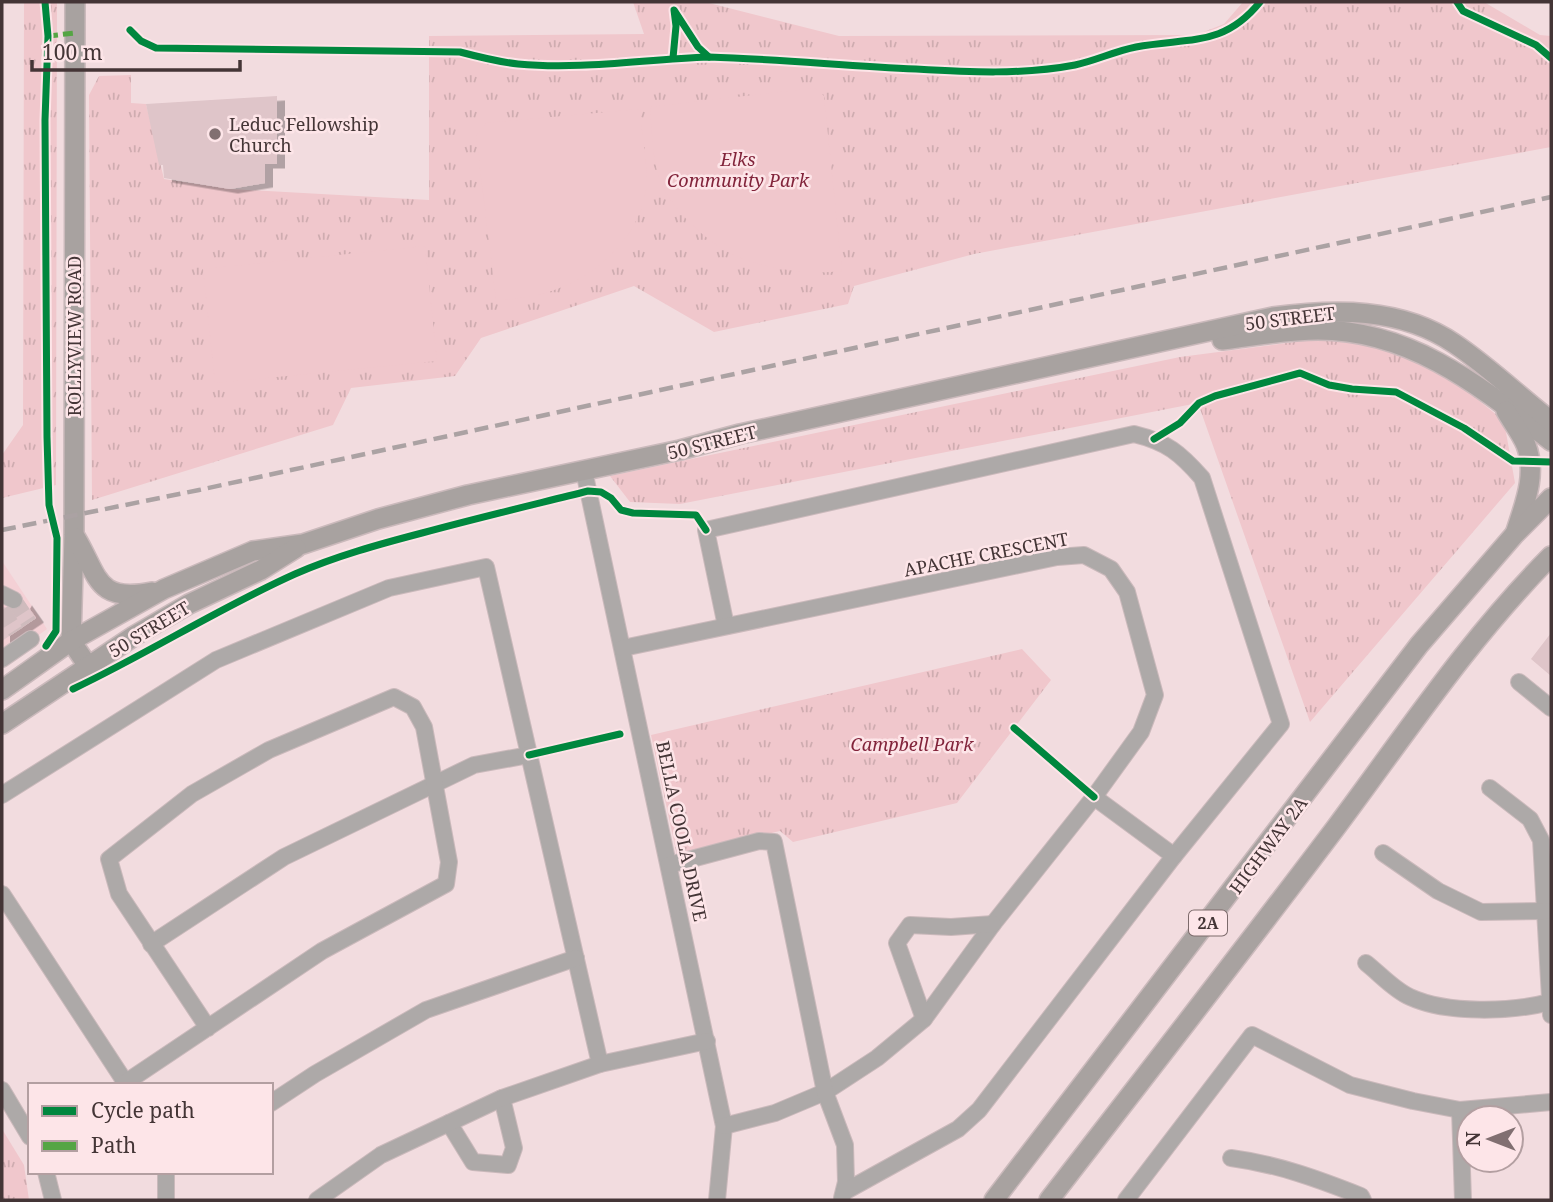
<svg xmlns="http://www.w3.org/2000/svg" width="1553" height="1202" font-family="'Noto Serif',serif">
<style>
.built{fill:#f4d0d5}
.park{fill:url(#park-tufts)}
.pitch{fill:#f0c7cc}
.building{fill:#dfc5c9;filter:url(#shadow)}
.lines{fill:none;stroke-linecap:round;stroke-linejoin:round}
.minor-tunnel{stroke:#cfbbbd;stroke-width:16;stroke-dasharray:16 8;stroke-linecap:butt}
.minor-casing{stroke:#cab9bb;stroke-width:18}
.major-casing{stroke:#cab9bb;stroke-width:22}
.minor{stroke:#ada9a8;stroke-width:16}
.major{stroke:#a8a2a0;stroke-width:19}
.rail{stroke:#aba2a3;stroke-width:4.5;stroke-dasharray:14 7;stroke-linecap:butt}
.quiet{stroke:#55a544;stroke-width:5;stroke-dasharray:10 5;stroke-linecap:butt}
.cycleway-casing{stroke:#fde5e8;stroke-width:11}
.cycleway{stroke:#00873e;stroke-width:7}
.poi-dot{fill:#816f71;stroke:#fde5e8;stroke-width:2.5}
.labels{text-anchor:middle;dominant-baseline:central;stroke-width:5;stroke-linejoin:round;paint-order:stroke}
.shield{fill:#fde5e8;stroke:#7c6a6b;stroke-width:2}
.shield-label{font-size:16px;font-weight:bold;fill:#443536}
.poi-label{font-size:18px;fill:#443536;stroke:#fde5e8;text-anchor:start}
.park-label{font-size:18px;font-style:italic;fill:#82243b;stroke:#fde5e8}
.street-label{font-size:18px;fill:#443536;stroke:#fde5e8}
</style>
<defs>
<pattern id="park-tufts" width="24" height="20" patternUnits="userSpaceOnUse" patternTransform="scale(1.75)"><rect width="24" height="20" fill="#f0c7cc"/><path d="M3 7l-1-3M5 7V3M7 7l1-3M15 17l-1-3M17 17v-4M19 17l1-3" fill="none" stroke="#cfacb0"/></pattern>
<filter id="shadow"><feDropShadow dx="8" dy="4.5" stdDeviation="0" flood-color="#0004"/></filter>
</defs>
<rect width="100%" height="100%" fill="#f2dcdf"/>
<polygon class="built" points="2,561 47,629 2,661"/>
<g class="park">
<polygon points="24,2 57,2 56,485 2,498 2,455 23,425"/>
<polygon points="633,2 705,2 839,36 1196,35 1224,24 1243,2 1484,2 1540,35 1551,36 1551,147 974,254 854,286 848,304 714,332 634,286 481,338 455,376 351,388 333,425 92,500 89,95 99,76 131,75 131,103 146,104 164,179 230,189 429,200 429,36 644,34"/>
<polygon points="1317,339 1420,352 1504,421 1515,483 1310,722 1198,403 680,504 630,502 610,476 1180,357"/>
<polygon points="1022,649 1051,680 957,803 793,842 780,831 677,855 651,735"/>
<polygon points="2,1129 24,1165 29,1200 2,1200"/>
</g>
<g class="pitch">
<path d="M 815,88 L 824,96 L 842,271 C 809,275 772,270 741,258 C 709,246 665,205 657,171 C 652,151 652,128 650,107 Z"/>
<path d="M 640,109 C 641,129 649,172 646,190 C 637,247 582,288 528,297 C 517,298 507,301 496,299 L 476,136 L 486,123 Z"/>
<polygon points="425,246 437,361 215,383 203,269"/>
</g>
<g class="building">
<polygon points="277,96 277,164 265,164 265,183 230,189 164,178 163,165 159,165 146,104"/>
<polygon points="24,601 36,618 2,641 2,608 4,607 15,610 20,608"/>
<polygon points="1551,633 1551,676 1531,659"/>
</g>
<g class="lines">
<g class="minor-tunnel">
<polyline points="14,600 29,623"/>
<polyline points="2,610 16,632"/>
</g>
<g class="minor-casing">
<g id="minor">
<polyline points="584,471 724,1126 717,1200"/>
<polyline points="2,594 14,600"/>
<path d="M 726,626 L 706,530 L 1134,434 C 1167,442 1180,453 1202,478 L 1281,724 L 1174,856"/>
<polyline points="623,648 1057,557 1084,555 1111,569 1127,592 1155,695 1141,732 1094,797 993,924 924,1019 877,1058 825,1092 775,1113 724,1126"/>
<polyline points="2,659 31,639"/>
<polyline points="1519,682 1551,708"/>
<polyline points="1490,788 1530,819 1541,840 1551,1015"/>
<polyline points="2,795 216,660 389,588 486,567 600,1064"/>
<polyline points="1383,853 1438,891 1481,912 1546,911"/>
<polyline points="669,865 759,841 774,842 825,1092 845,1145 846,1182 842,1198"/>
<polyline points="2,894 127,1085"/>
<polyline points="151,944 284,857 474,765 529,755"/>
<path d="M 1366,963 C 1380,974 1394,990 1410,997 C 1447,1014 1511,1012 1550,1002"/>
<polyline points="924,1019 897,943 910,925 951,927 993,924"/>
<polyline points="122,1085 322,951 446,884 449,862 424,727 413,707 394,697 269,750 192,794 109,859 119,894 208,1028"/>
<polyline points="2,1090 30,1137"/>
<polyline points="271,1103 315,1074 426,1010 576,958"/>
<polyline points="1460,1110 1463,1200"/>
<polyline points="449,1123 473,1162 508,1165 514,1148 502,1098"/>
<path d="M 1231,1158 C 1277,1164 1318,1179 1361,1196 L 1363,1200"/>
<polyline points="46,1172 53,1200"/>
<polyline points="166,1172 166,1200"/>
<polyline points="844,1192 958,1129 979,1110 1174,856 1094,797"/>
<polyline points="317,1200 381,1155 502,1098 600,1064 707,1041"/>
<polyline points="1126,1200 1252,1035 1350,1085 1413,1101 1460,1110 1551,1102"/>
</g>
</g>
<g class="major-casing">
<g id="major">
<polyline points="75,2 74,535 71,641 88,666"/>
<path d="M 1222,340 C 1254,336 1286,330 1318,330 C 1412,330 1481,387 1551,441"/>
<path d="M 1506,411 C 1512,422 1521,433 1526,445 C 1537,474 1525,503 1516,531"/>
<path d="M 76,538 C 99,577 96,603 152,592"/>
<path d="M 2,690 L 71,641 L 164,589 L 253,551 L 303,544 L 378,519 L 468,495 L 680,450 L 740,434 L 1273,317 C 1334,309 1401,307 1455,344 C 1489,367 1519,396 1551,421"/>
<polyline points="2,724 134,636 189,604 261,570 296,548"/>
<polyline points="994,1200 1419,645 1514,535 1551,498"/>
<path d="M 1049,1200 C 1145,1076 1242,952 1337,826 C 1405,735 1470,637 1551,556"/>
</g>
</g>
<use href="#minor" class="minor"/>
<use href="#major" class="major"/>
<polyline class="rail" points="2,530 199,490 1551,197"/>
<polyline class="quiet" points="48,36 75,33"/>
<g class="cycleway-casing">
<g id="cycleway">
<polyline points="45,2 48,36 45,120 47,437 49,505 57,538 56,631 46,646"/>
<polyline points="1457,2 1463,11 1536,45 1551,58"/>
<path d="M 130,30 L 141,41 L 156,48 L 460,52 C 479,57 499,62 518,64 C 582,70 645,59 709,57 C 778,59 847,66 916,69 C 968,72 1023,75 1075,65 C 1095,61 1115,51 1136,47 C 1187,37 1223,48 1260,2"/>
<polyline points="673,58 676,26 674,10 698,47 709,57"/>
<polyline points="1154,439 1180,423 1199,403 1215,396 1300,373 1329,385 1352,389 1396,392 1464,428 1513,461 1551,462"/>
<path d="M 73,689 C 149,653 219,608 295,574 C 336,556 380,544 422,533 C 477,518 532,505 588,491 L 601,492 L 611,498 L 621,510 L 633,513 L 696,515 L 706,530"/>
<polyline points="1014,728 1094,797"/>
<polyline points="529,755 620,734"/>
</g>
</g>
<use href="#cycleway" class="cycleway"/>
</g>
<circle class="poi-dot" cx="215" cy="134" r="7"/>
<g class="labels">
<rect class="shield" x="1189" y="910.5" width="38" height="25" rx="5"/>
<g class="shield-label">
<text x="1208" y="923">2A</text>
</g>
<g class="poi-label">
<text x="229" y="124">Leduc Fellowship<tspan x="229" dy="21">Church</tspan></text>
</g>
<g class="park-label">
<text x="738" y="159">Elks<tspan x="738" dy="21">Community Park</tspan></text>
<text x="912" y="744">Campbell Park</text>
</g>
<g class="street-label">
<text transform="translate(1290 318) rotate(-7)">50 STREET</text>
<text transform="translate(74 336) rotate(-90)">ROLLYVIEW ROAD</text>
<text transform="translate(712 442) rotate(-14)">50 STREET</text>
<text transform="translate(986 554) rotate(-11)">APACHE CRESCENT</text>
<text transform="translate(149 629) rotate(-31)">50 STREET</text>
<text transform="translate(682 831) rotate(78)">BELLA COOLA DRIVE</text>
<text transform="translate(1268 845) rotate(-53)">HIGHWAY 2A</text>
</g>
</g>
<rect width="1553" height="1202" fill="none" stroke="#443536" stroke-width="7"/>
<rect x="28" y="1083" width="245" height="91" fill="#fde5e8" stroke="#b39fa1" stroke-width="2"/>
<rect x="42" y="1106" width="35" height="10" fill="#00873e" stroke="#b39fa1" stroke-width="2"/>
<text x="91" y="1118" font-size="21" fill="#443536">Cycle path</text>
<rect x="42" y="1141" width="35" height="10" fill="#55a544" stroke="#b39fa1" stroke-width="2"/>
<text x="91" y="1153" font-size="21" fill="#443536">Path</text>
<g transform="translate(1490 1139) rotate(270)"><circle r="33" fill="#fde5e8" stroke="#b39fa1" stroke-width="2"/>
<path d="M0-5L12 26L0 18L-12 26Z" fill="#816f71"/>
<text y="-10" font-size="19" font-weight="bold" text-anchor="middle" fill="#443536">N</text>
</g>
<path d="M32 60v10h208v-10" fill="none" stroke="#443536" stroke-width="3.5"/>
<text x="42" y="60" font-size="21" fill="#443536" stroke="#fde5e8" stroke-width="5" paint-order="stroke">100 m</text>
</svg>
